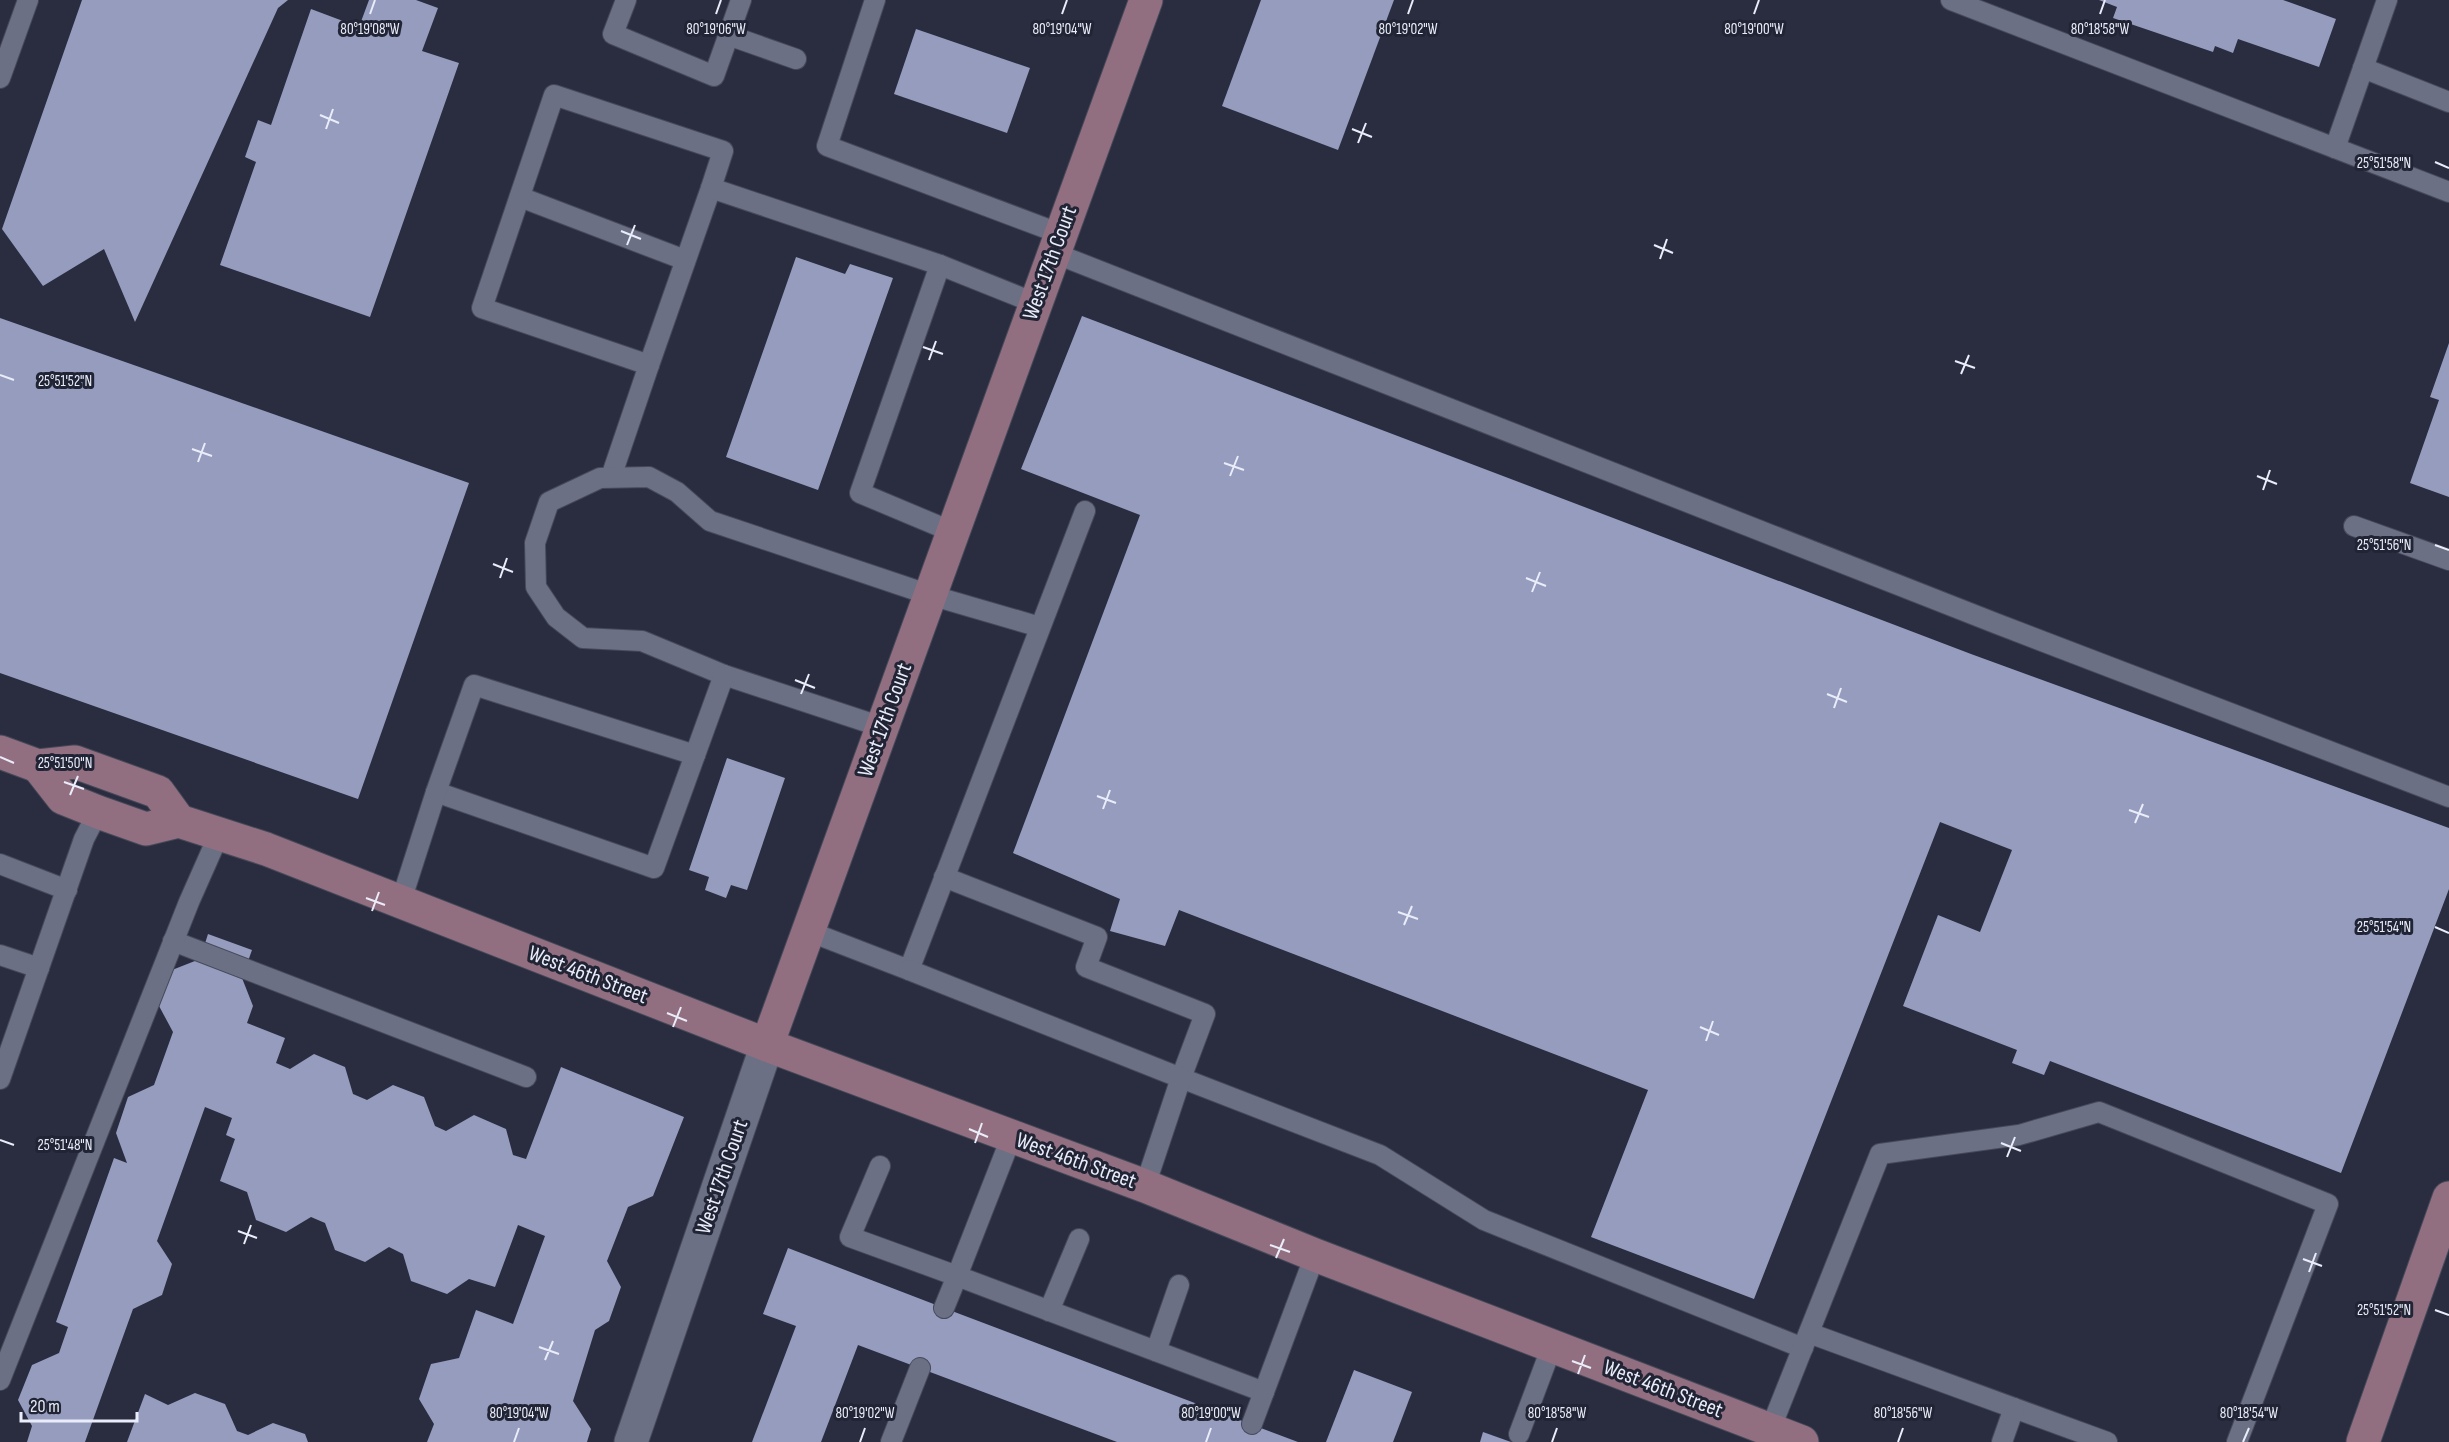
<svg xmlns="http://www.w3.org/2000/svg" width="2449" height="1442" font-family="'Sofia Sans Condensed',sans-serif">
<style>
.building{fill:#959cbe}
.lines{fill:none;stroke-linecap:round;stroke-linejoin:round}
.lane-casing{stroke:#464959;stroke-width:22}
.street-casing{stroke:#464959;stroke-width:35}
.secondary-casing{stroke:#464959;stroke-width:35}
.lane{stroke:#6b7085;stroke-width:20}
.street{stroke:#6b7085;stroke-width:33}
.secondary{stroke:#926f80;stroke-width:33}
.ticks{fill:none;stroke:#eaedf9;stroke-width:2}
.labels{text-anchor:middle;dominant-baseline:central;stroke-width:6;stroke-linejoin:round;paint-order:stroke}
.street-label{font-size:22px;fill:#eaedf9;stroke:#202435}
.ticks-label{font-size:15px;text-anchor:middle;fill:#eaedf9;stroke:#202435;stroke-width:6;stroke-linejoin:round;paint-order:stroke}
</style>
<rect width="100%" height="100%" fill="#2a2d40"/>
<g class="building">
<polygon points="82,0 288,0 278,8 135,322 104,249 43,286 2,229"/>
<polygon points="369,0 416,0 438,8 422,51 459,63 370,317 220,265 256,162 245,157 258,120 271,125 311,9 359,27"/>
<polygon points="1261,0 1394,0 1338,150 1222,106"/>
<polygon points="2099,0 2283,0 2336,19 2319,67 2238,39 2233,53 2215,46 2213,52 2113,18 2117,7"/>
<polygon points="916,29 1030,68 1007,133 894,94"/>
<polygon points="796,257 845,274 850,264 893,278 818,490 726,457"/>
<polygon points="1082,316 1971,654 2449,828 2449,889 2341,1173 2050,1061 2044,1075 2012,1063 2017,1050 1903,1006 1938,915 1980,932 2012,850 1940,822 1754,1299 1591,1237 1648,1090 1179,910 1165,946 1110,931 1120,899 1013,853 1140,515 1021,469"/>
<polygon points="0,318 469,483 358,799 0,673"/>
<polygon points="2449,343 2449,497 2410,483 2439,400 2430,397"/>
<polygon points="727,758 785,778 747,890 731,885 726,898 705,890 709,877 689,870"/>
<polygon points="208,934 252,950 242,978 253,1006 247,1023 285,1038 276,1063 290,1069 314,1054 345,1067 353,1094 367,1100 393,1085 424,1097 435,1126 446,1131 474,1115 506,1129 513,1155 526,1159 561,1067 684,1117 653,1196 628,1207 607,1261 621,1287 609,1321 595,1330 573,1401 591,1429 587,1442 427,1442 434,1424 419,1399 431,1364 459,1358 476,1310 513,1324 545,1236 518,1225 495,1287 469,1279 447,1294 411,1281 403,1254 389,1247 365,1262 335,1250 325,1223 311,1217 286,1232 256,1220 247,1192 220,1181 235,1139 226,1135 232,1118 205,1107 157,1241 172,1264 162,1295 133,1309 85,1442 27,1442 32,1426 18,1400 32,1365 59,1353 68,1327 56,1322 114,1158 127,1163 116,1133 128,1097 154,1085 173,1032 159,1006 172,970 200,959"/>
<polygon points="788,1248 944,1308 1298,1442 1117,1442 858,1345 821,1442 752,1442 796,1326 763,1314"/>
<polygon points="1354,1370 1412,1392 1393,1442 1326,1442"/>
<polygon points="195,1393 225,1404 237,1431 248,1435 273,1423 305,1434 308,1442 127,1442 145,1394 168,1405"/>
<polygon points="1483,1432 1511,1442 1480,1442"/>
</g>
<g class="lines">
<g class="lane-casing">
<g id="lane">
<polyline points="626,0 613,34 714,76 741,0"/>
<polyline points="875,0 827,146 1061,234"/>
<polyline points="1951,0 2449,192"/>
<polyline points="728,35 796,59"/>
<polyline points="2363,68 2449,102"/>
<polyline points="0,78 28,0"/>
<polyline points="2335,148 2387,0"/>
<polyline points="520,197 685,260"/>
<polyline points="1054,253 1995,623 2449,797"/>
<polyline points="649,365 711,188"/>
<polyline points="611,477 649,365 482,308 554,95 723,151 711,188 940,265"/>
<polyline points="2354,526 2449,560"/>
<polyline points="953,532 860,493 940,265 1035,303"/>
<polyline points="882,727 724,675 642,641 583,638 556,617 536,587 535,543 549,502 600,478 649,477 677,492 710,521 930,595 1040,627"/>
<polyline points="436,792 654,868 695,755"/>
<polyline points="0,864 67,890"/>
<polyline points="944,877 1097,937 1086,967 1205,1014 1181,1078 1380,1155 1484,1220 1803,1348"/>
<polyline points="401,901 436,792 474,685 695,755 724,675"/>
<polyline points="808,931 909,970 1085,511"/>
<polyline points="173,941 526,1077"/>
<polyline points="0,955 39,968"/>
<polyline points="909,970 1181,1078 1145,1186"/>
<polyline points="0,1079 84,839 98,812"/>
<polyline points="1011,1138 957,1276 1264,1392"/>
<polyline points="880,1166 850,1237 957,1276 944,1308"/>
<polyline points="1049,1311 1079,1239"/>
<polyline points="1809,1333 2107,1442"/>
<polyline points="1156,1351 1179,1285"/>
<polyline points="0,1380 189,902 220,832"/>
<polyline points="1252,1424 1315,1255"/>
<polyline points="1770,1430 1880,1154 2019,1135 2099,1112 2328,1204 2237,1442"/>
<polyline points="1519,1434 1552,1346"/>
<polyline points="891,1442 920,1368"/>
<polyline points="2002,1442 2014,1408"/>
</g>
</g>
<g class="street-casing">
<polyline id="street" points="631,1442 767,1045"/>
</g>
<g class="secondary-casing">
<g id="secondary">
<polyline points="0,752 38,766 75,762 158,792 179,821"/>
<polyline points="38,766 63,798 98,812 146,829 179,821 266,849 767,1045 1145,1186 1315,1255 1802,1442"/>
<polyline points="767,1045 1146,0"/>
<polyline points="2363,1442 2449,1198"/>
</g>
</g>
<use href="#lane" class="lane"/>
<use href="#street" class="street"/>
<use href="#secondary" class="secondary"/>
</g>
<path class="ticks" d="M 370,14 L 375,0M 716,14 L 721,0M 1062,14 L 1067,0M 1408,14 L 1413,0M 1754,14 L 1759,0M 2100,14 L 2105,0M 320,115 L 339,123M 326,129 L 333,109M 1352,129 L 1372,137M 1358,143 L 1366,123M 2435,162 L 2449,168M 621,231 L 641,239M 627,245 L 635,225M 1654,245 L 1673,253M 1660,259 L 1667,239M 923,347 L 943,354M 929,360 L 936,341M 1955,361 L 1975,368M 1961,374 L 1969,355M 0,375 L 14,380M 192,449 L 212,456M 198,462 L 205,443M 1224,463 L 1244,470M 1230,476 L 1238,456M 2257,476 L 2277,484M 2263,490 L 2270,470M 2435,545 L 2449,550M 493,564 L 513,572M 500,578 L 507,558M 1526,578 L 1546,586M 1532,592 L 1540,572M 795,680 L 815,688M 801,694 L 809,674M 1827,694 L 1847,702M 1834,708 L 1841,688M 0,757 L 14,763M 64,782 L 84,789M 70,795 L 78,776M 1097,796 L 1116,803M 1103,809 L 1110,790M 2129,810 L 2149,817M 2135,823 L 2143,804M 366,898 L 385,905M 372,911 L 379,892M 1398,912 L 1418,919M 1404,925 L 1412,906M 2435,927 L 2449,933M 667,1013 L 687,1021M 673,1027 L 681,1007M 1700,1027 L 1719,1035M 1706,1041 L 1713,1021M 969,1129 L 988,1137M 0,1140 L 14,1145M 975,1143 L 982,1123M 2001,1143 L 2021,1151M 2007,1157 L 2015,1137M 238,1231 L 257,1238M 244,1244 L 251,1225M 1270,1245 L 1290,1252M 1276,1258 L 1284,1239M 2303,1259 L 2322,1266M 2309,1272 L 2316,1253M 2435,1310 L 2449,1315M 539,1347 L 559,1354M 545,1360 L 553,1341M 1572,1361 L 1591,1368M 1578,1374 L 1585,1355M 514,1442 L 519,1428M 860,1442 L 865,1428M 1206,1442 L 1211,1428M 1552,1442 L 1557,1428M 1898,1442 L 1903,1428M 2243,1442 L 2249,1428"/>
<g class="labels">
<g class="street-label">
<text transform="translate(1050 263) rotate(-70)">West 17th Court</text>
<text transform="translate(885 720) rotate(-70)">West 17th Court</text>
<text transform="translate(588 975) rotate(21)">West 46th Street</text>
<text transform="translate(1076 1161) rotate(20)">West 46th Street</text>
<text transform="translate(722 1177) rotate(-71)">West 17th Court</text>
<text transform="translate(1663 1389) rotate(21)">West 46th Street</text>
</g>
</g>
<g class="ticks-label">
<text x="716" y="34">80°19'06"W</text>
<text x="1062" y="34">80°19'04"W</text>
<text x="1408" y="34">80°19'02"W</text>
<text x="370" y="34">80°19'08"W</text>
<text x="1754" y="34">80°19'00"W</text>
<text x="2100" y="34">80°18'58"W</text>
<text x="2384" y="168">25°51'58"N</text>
<text x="65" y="386">25°51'52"N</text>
<text x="2384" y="550">25°51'56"N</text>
<text x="65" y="768">25°51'50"N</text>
<text x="2384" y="932">25°51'54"N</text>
<text x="65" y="1150">25°51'48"N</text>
<text x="2384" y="1315">25°51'52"N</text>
<text x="519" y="1418">80°19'04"W</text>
<text x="865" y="1418">80°19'02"W</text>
<text x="1211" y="1418">80°19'00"W</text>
<text x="1557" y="1418">80°18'58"W</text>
<text x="1903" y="1418">80°18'56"W</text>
<text x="2249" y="1418">80°18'54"W</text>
</g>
<path d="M21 1412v9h116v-9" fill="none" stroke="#eaedf9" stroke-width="3"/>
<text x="30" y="1412" font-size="18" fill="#eaedf9" stroke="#202435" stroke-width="4.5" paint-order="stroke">20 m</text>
</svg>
